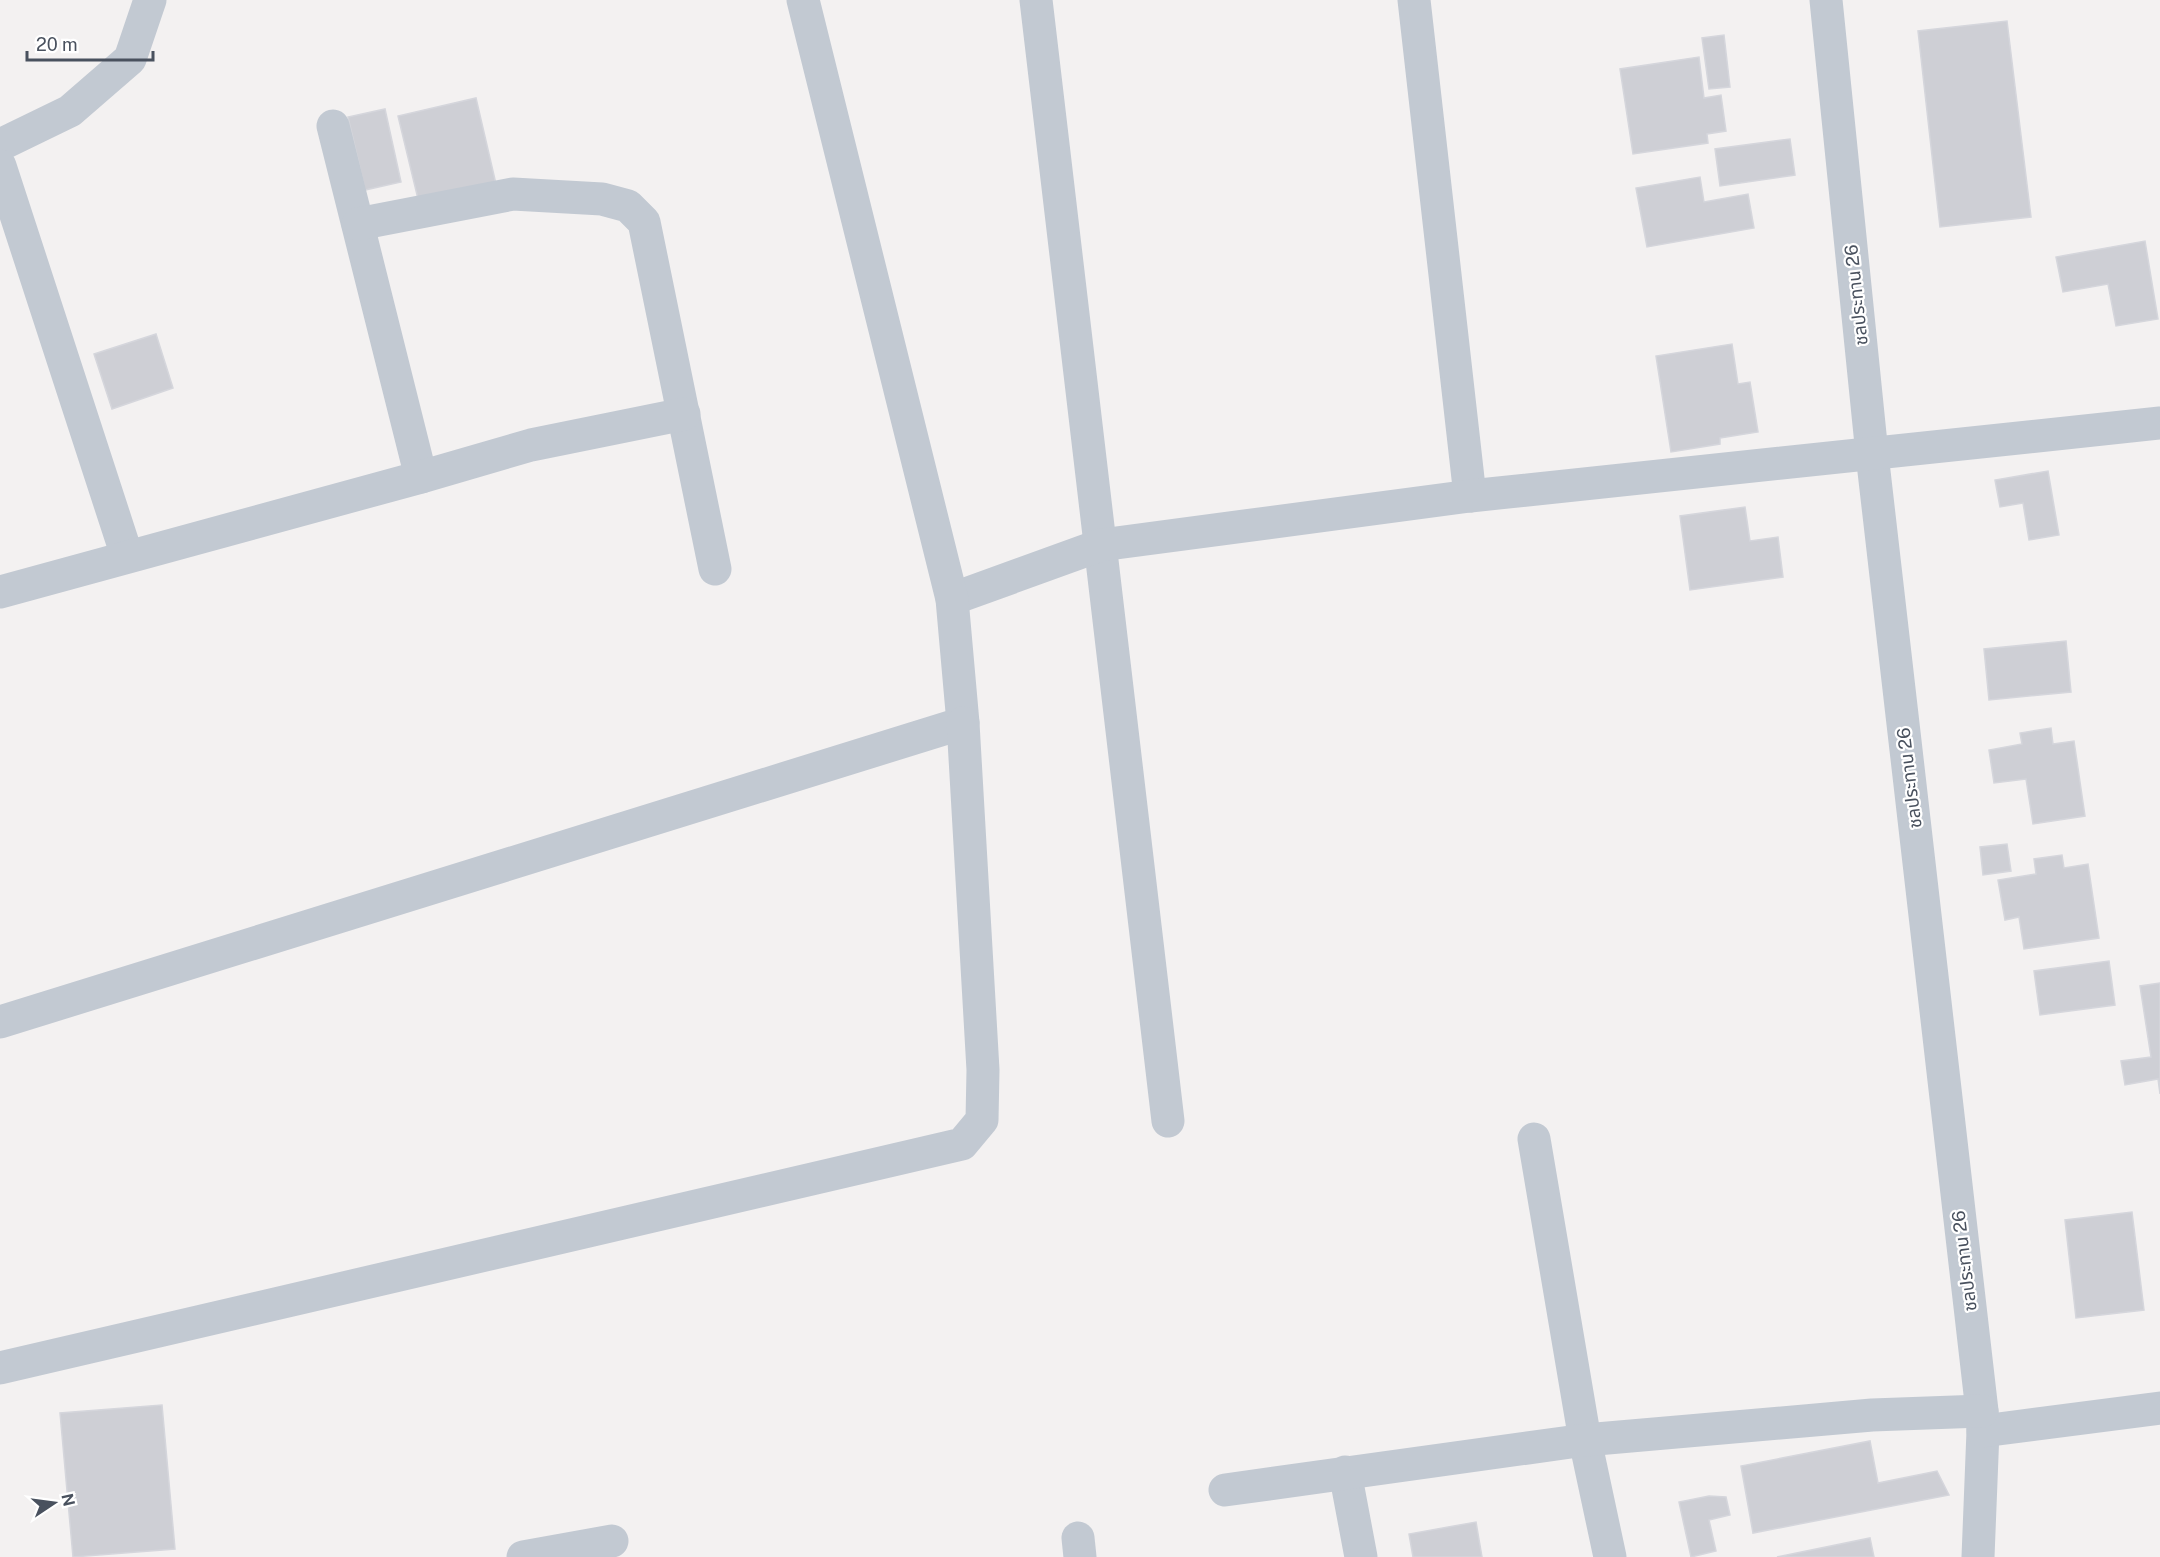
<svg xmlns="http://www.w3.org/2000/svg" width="2160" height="1557" font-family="'Public Sans','Noto Sans Thai',sans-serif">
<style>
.building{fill:#cecfd5;stroke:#d5d6dc;stroke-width:1.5}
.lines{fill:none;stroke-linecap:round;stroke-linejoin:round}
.minor{stroke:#c2c9d2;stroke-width:33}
.labels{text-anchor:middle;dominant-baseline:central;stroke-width:4.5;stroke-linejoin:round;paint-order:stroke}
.street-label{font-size:18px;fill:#49515e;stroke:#fff}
</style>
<rect width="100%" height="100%" fill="#f3f1f1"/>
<g class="building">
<polygon points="2007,21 2031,217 1940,227 1918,31"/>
<polygon points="1724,35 1730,87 1709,89 1702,38"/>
<polygon points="1699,57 1704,98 1721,95 1726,131 1707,134 1708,143 1633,154 1620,69"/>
<polygon points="476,98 496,184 419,203 398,116"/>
<polygon points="385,109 401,182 365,190 348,117"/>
<polygon points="1790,139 1795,175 1720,186 1715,149"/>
<polygon points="1700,177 1704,202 1748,194 1754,228 1647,247 1636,188"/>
<polygon points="2145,241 2158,319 2116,326 2108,284 2063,292 2056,257"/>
<polygon points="156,334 173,388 112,409 94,354"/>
<polygon points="1732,344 1738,384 1750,382 1758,432 1720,438 1720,444 1671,452 1656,356"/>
<polygon points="2048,471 2059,535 2029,540 2023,503 2000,507 1995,480"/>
<polygon points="1745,507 1750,541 1778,537 1783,577 1690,590 1680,516"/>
<polygon points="2066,641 2071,692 1989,700 1984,649"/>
<polygon points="2051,728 2053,744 2074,741 2085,816 2033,824 2026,779 1994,783 1989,750 2022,744 2020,733"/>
<polygon points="2007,844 2011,871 1983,875 1980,847"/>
<polygon points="2062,855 2064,868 2088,864 2099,938 2024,949 2019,917 2005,920 1998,880 2036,874 2034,859"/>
<polygon points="2109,961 2115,1005 2040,1015 2034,971"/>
<polygon points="2160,983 2160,1094 2158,1079 2125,1085 2121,1061 2151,1057 2140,986"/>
<polygon points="2132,1212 2144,1310 2076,1318 2065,1220"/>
<polygon points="162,1405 175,1549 73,1557 60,1413"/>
<polygon points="1870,1441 1878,1483 1937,1471 1949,1495 1753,1533 1741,1466"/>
<polygon points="1709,1496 1726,1497 1730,1515 1709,1520 1716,1551 1691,1557 1679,1502"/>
<polygon points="1476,1522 1482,1557 1413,1557 1409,1534"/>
<polygon points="1870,1538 1874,1557 1777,1557"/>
</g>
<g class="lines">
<g class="minor">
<polyline points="1036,0 1168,1121"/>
<polyline points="1414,0 1470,496"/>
<polyline points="1826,0 1872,454 1982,1411 1983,1431 1978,1557"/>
<polyline points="333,126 421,477"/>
<polyline points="0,145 70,111 130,59 150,0"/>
<polyline points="0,166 127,556"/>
<polyline points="358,224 513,194 602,199 628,206 644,222 715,569"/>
<polyline points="0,592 421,477 531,445 684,414"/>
<polyline points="952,599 1101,545 1470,496 2160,423"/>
<polyline points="0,1022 963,723 952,599 803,0"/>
<polyline points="1534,1139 1585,1440 1610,1557"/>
<polyline points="0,1368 962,1144 982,1120 983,1070 963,723"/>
<polyline points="1983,1431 2160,1408"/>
<polyline points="1345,1472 1361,1557"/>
<polyline points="1225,1490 1585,1440 1872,1415 1982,1411"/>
<polyline points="1078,1538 1080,1557"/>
<polyline points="523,1557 612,1541"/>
</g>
</g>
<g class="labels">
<g class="street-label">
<text transform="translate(1856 295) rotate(-96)">ชลประทาน 26</text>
<text transform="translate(1909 778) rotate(-97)">ชลประทาน 26</text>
<text transform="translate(1964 1261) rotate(-97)">ชลประทาน 26</text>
</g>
</g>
<g transform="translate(54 1503) rotate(77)" stroke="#ffffff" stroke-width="4.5" paint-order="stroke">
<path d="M0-4.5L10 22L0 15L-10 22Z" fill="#49515e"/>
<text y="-9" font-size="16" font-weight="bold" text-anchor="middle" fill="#49515e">N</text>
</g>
<path d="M27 51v9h126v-9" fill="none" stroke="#49515e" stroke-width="3"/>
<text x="36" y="51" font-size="18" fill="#49515e" stroke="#ffffff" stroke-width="4.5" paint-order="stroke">20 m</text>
</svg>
